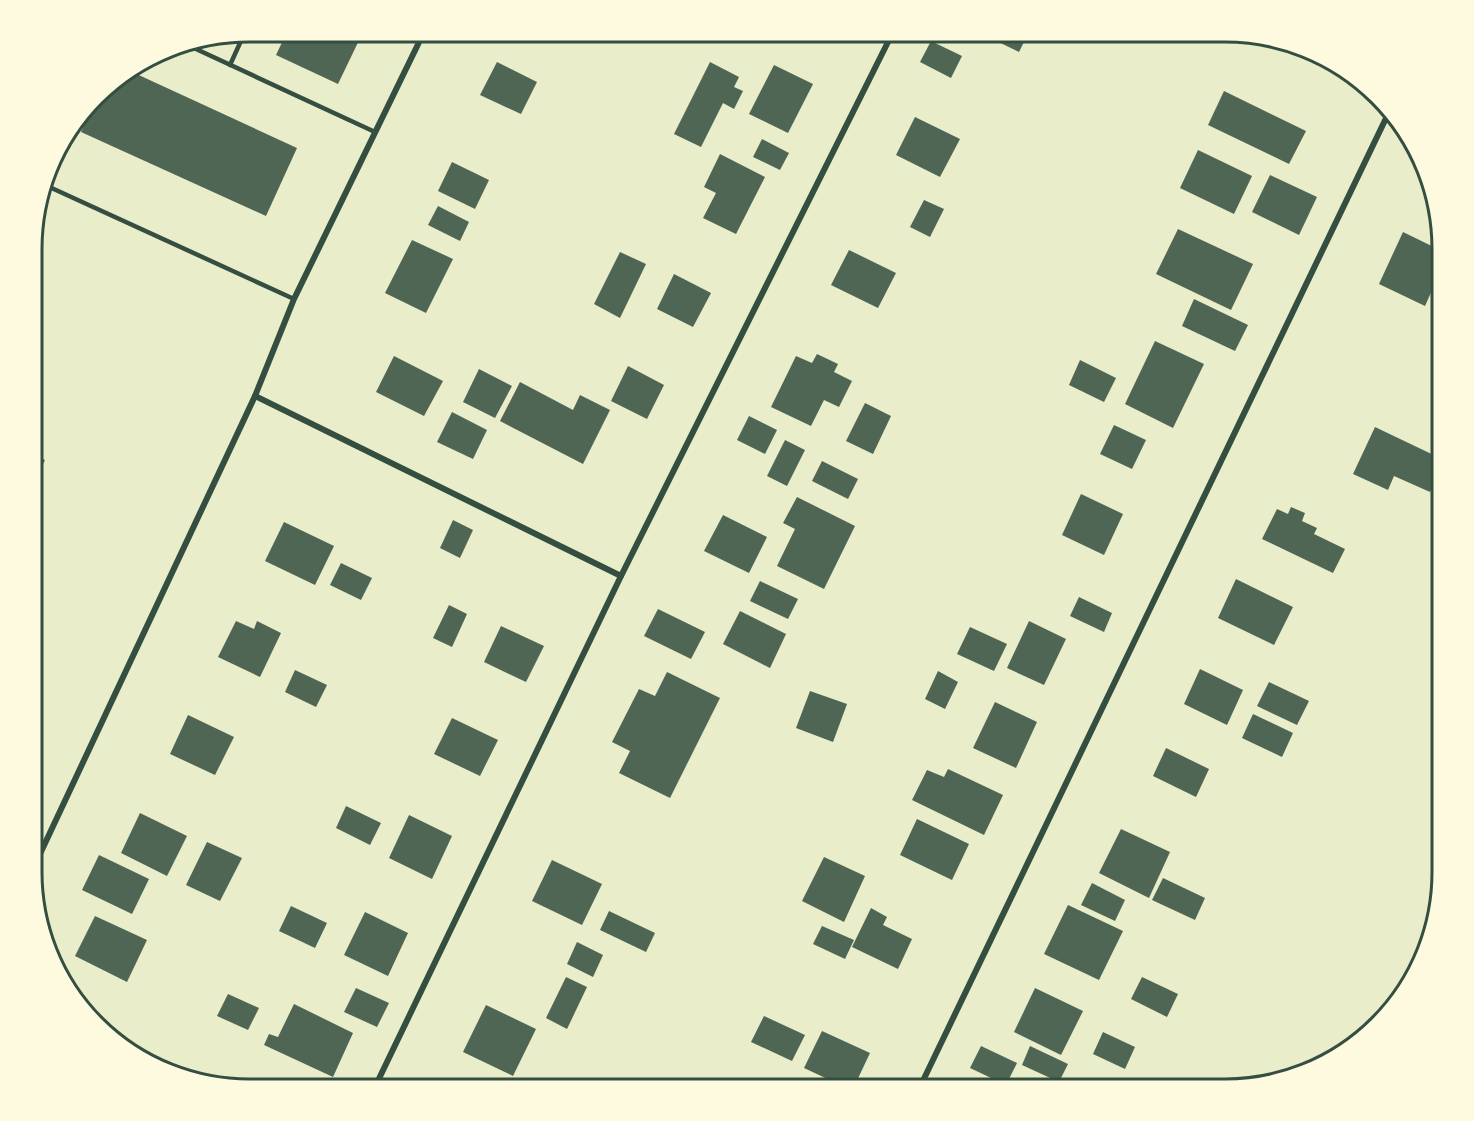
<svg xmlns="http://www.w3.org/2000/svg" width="1474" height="1121" font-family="Mulish,sans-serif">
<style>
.building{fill:#4f6655}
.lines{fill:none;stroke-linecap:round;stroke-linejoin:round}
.service{stroke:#344e41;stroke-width:4.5}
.minor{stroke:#344e41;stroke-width:6}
.rim{fill:none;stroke:#344e41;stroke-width:3}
</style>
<rect width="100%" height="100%" fill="#e9edc9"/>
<g class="building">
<polygon points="287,32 363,32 338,84 276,55"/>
<polygon points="978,32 1029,32 1019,52"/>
<polygon points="931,41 962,56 951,78 920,62"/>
<polygon points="497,62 537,82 521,114 480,95"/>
<polygon points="710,62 739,77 734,87 743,91 734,109 723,103 701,147 674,134"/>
<polygon points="774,65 813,84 788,133 749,114"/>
<polygon points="130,71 297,148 266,216 81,132 97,96 106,85"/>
<polygon points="1224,91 1306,131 1289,164 1208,125"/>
<polygon points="915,117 960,139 940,177 896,155"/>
<polygon points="762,139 789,153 780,170 753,157"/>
<polygon points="1198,150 1252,176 1234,214 1180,188"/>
<polygon points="720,154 765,177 736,234 703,218 716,193 704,187"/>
<polygon points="452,162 489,180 475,209 438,191"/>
<polygon points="1270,175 1317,197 1299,235 1252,212"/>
<polygon points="924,200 944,209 930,237 910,227"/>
<polygon points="438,206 469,222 460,241 428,225"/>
<polygon points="1178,229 1253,264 1231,310 1156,274"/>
<polygon points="1403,232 1442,251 1442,268 1425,306 1379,284"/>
<polygon points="412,240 453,259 426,313 385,293"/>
<polygon points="849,250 896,273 878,308 831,285"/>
<polygon points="620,252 646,264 620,318 594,304"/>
<polygon points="674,274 711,293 693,327 657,309"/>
<polygon points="1194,299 1248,325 1235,351 1182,326"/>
<polygon points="1155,341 1204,364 1173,428 1125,404"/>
<polygon points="817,354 838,364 834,372 852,381 839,407 824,400 811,426 771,407 796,356 812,363"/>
<polygon points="394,356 443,381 424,416 376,392"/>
<polygon points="1080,360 1116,378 1104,402 1069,385"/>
<polygon points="628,366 664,385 647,419 611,401"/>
<polygon points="479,369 512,386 495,418 463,402"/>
<polygon points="520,382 573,410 580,395 610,410 583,464 500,421"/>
<polygon points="865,403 891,416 873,454 846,441"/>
<polygon points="452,412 487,430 473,459 437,442"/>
<polygon points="749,416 777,430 765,454 737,440"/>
<polygon points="1114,425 1146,440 1132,469 1100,454"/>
<polygon points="1375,427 1442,459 1442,465 1430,492 1394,476 1388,490 1353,474"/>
<polygon points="785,440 805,450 787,486 767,476"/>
<polygon points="33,455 45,460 33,485"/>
<polygon points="822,461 858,479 848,499 812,481"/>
<polygon points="1081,494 1123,514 1104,555 1062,535"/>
<polygon points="797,497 855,526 824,589 777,566 795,529 783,523"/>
<polygon points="1291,507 1305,513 1302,521 1317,528 1314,534 1345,549 1333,573 1262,539 1277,509 1288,514"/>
<polygon points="723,515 767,537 749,573 704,551"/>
<polygon points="453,520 473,530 460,558 440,548"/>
<polygon points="284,522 334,546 315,585 265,561"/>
<polygon points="341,563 372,578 361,600 330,585"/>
<polygon points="1236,579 1293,607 1274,645 1218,618"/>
<polygon points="760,581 798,599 788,619 750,601"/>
<polygon points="1079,597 1112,613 1104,632 1070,616"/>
<polygon points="449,605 467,614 452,647 433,638"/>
<polygon points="658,609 705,632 691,659 644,636"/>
<polygon points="740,611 786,634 770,668 723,644"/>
<polygon points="236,621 254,629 257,621 281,633 260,677 218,657"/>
<polygon points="1029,621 1066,639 1044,685 1007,668"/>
<polygon points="501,626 544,646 526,682 484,662"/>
<polygon points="970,627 1007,644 994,671 957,654"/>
<polygon points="1200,669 1243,690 1227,725 1184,704"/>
<polygon points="295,670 327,685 316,707 285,692"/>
<polygon points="938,671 958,682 945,709 925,699"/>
<polygon points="667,672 720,698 670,798 619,773 630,751 612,742 639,689 655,696"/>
<polygon points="1269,682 1309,701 1297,725 1257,706"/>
<polygon points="810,691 847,704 833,742 796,728"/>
<polygon points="995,702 1037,722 1016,768 973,748"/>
<polygon points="1253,714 1293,733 1282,757 1242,738"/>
<polygon points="188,715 234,737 215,775 170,754"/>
<polygon points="452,718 498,740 480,776 434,754"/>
<polygon points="1166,748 1209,769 1196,797 1153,776"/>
<polygon points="948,769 1003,795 984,835 912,800 927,770 944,777"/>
<polygon points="346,806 381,823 370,845 336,828"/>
<polygon points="140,813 187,836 167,876 121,853"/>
<polygon points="409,815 452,836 432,879 389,858"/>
<polygon points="917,819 969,844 952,880 900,855"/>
<polygon points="1121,829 1170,852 1149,898 1099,873"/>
<polygon points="207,842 242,858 220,901 186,885"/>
<polygon points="99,855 149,879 132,914 82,890"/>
<polygon points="824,857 865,876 844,922 802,901"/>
<polygon points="552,860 602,884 582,925 532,901"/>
<polygon points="1163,878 1205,898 1195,920 1152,900"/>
<polygon points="1092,883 1125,900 1115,921 1081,905"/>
<polygon points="1068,905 1123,931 1099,980 1044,954"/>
<polygon points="291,906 327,923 315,948 279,931"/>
<polygon points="871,908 887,917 883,925 912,939 898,969 852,947"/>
<polygon points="609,911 655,933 646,952 600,930"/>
<polygon points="365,912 408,933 388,976 344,955"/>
<polygon points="95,916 147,940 127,982 75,956"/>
<polygon points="822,926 854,940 845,959 813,944"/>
<polygon points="577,942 603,955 593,977 567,964"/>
<polygon points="566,977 587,987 567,1029 546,1018"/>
<polygon points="1142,977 1178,994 1167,1017 1131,999"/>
<polygon points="356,988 389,1003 377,1027 344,1012"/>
<polygon points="1035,988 1083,1011 1061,1055 1014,1032"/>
<polygon points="228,994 259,1008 248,1030 217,1016"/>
<polygon points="294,1004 353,1033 333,1077 264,1045 269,1034 278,1037"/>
<polygon points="486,1005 536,1029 513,1076 463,1052"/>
<polygon points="764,1016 805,1035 792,1061 751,1042"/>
<polygon points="822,1031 870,1053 853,1089 849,1089 804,1068"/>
<polygon points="1103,1032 1135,1047 1125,1069 1093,1054"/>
<polygon points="981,1046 1017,1063 1006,1085 970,1068"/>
<polygon points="1030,1046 1068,1064 1059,1082 1022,1065"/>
<polygon points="791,1081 810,1089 787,1089"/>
</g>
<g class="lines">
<g class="service">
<polyline points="183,43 375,132"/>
<polyline points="230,65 245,32"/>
<polyline points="45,185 294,299"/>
</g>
<g class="minor">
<polyline points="255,396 621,576"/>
<polyline points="32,871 255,396 294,299 424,32"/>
<polyline points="374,1089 621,576 893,32"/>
<polyline points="919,1089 1389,112"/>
</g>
</g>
<path d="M0 0H1474V1121H0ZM249 42H1225A207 207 0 0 1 1432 249V872A207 207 0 0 1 1225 1079H249A207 207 0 0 1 42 872V249A207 207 0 0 1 249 42Z" fill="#fefae0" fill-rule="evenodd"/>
<path class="rim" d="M249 42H1225A207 207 0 0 1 1432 249V872A207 207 0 0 1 1225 1079H249A207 207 0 0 1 42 872V249A207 207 0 0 1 249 42Z"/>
</svg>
